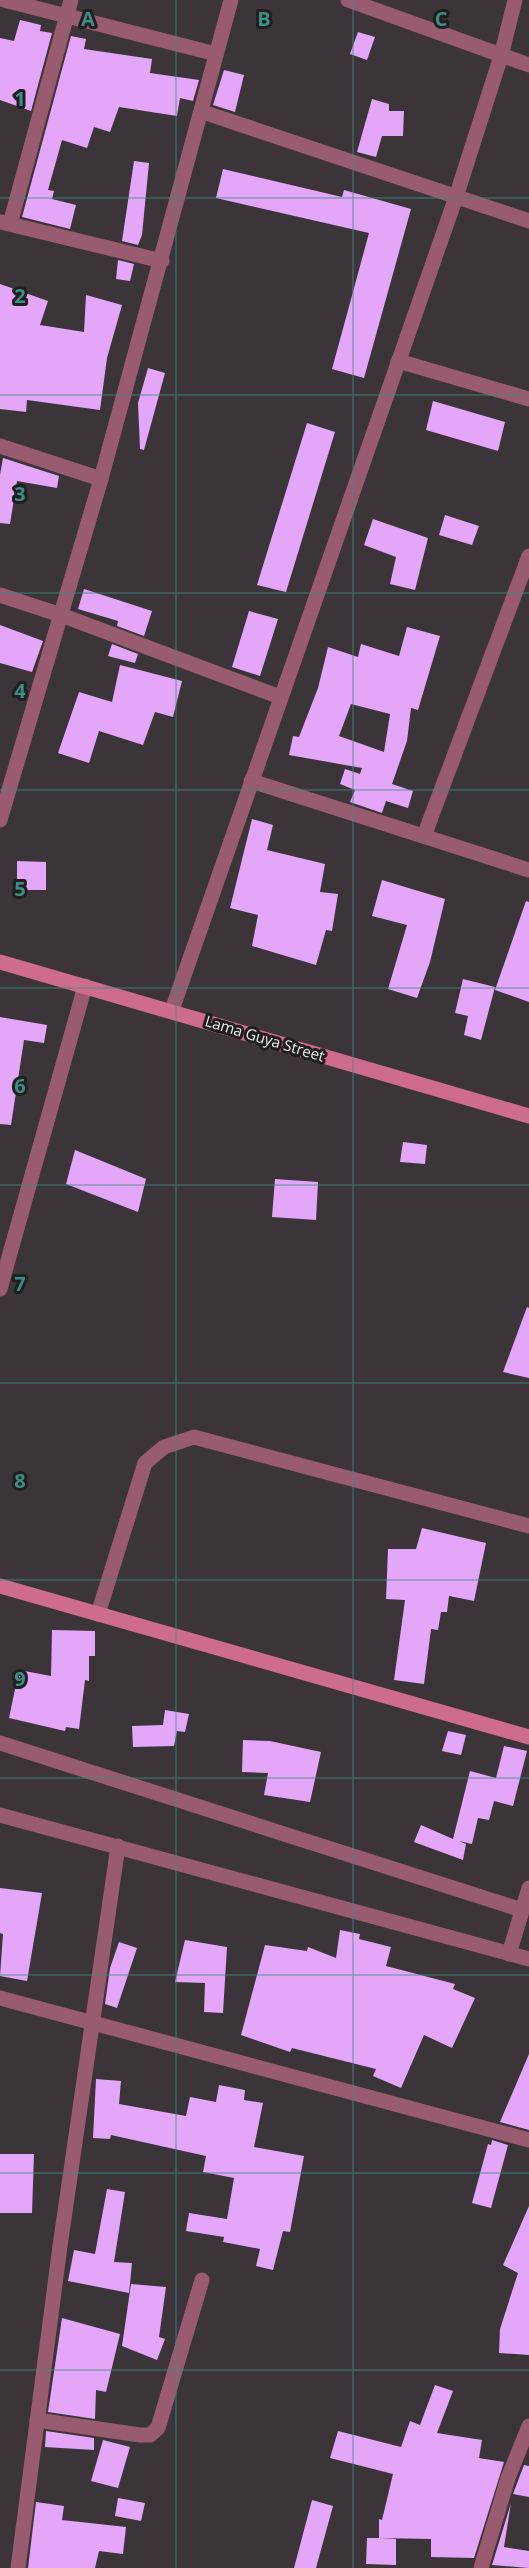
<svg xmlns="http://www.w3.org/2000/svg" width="529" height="2568" font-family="'Open Sans',sans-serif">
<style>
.building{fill:#e4a6f8;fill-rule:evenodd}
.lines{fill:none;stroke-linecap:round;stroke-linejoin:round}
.street{stroke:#995b6f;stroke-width:15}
.secondary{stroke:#ce6c8e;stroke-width:15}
.grid{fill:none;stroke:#3c8d87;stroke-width:1.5;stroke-opacity:0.55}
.labels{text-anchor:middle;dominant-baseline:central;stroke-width:6;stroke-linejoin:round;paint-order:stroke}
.street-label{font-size:15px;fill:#eeeaed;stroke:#201e1f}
.grid-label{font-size:20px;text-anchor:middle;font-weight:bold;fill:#3c8d87;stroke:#201e1f;stroke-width:6;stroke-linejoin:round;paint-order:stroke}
</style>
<rect width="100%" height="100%" fill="#3b3539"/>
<g class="building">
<polygon points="20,20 41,25 40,31 52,33 31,111 0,100 0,38 14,41"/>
<polygon points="358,32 375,37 367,60 350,54"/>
<polygon points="71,36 86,39 84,49 152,59 150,73 199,80 193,101 180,98 177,116 119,107 110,132 94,127 87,148 62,140 48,190 54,191 52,199 76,205 70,229 22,217"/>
<polygon points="224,70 244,75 235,112 213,105"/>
<polygon points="372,99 389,104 389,111 404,111 403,136 382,136 376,157 357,152"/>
<polygon points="134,161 149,163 142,235 138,245 122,241"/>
<polygon points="223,169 342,197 344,190 411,209 364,378 332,369 369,233 216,198"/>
<polygon points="118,260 134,264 130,281 116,279"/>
<polygon points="0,284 48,301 40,325 84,332 86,295 122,305 107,358 100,410 27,400 26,412 0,409"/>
<polygon points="148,368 165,373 144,450 140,449 138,403"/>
<polygon points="433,401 505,422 498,451 426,430"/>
<polygon points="307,423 335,432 286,592 257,585"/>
<polygon points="3,458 59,476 57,488 17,481 10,524 0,523 0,475"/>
<polygon points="445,515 479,526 472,545 439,535"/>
<polygon points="373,519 428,538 415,590 390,584 396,557 364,545"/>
<polygon points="84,589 152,611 144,636 117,626 118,621 78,609"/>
<polygon points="249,611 278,619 260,676 232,667"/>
<polygon points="0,625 43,641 32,672 0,663"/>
<path d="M 407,627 L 440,636 L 418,710 L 411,708 L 407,741 L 392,784 L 413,791 L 408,808 L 386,801 L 382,813 L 350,802 L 355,790 L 340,784 L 345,769 L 360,774 L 362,768 L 289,755 L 293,736 L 299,737 L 318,688 L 328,647 L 358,657 L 361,644 L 399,656 ZM 351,704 L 390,714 L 384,752 L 339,736 Z"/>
<polygon points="112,644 138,654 135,663 108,656"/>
<polygon points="120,665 182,681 173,717 155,712 143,745 99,731 89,763 58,753 79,692 112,702"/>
<polygon points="252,819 273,825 267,850 325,864 320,892 338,894 332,931 326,930 316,965 252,946 258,915 230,908"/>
<polygon points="17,861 46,862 46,890 17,890"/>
<polygon points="382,880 445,899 430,962 417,998 388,989 407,925 372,916"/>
<polygon points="526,901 529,902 529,1002 495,990"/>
<polygon points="463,979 495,987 481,1040 464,1035 468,1016 455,1013"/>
<polygon points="0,1017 47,1025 44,1043 24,1040 11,1125 0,1124"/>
<polygon points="403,1142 427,1145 425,1164 400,1162"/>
<polygon points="75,1150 146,1179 138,1212 66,1184"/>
<polygon points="275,1179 318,1182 316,1220 272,1217"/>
<polygon points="527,1307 529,1308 529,1378 503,1372"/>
<polygon points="422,1528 486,1543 474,1601 449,1596 447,1612 441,1612 438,1630 431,1629 424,1684 394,1680 405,1600 386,1599 388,1549 416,1549"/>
<polygon points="52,1630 95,1631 95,1656 89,1656 89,1681 85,1680 79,1729 66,1727 65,1731 9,1718 19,1670 51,1676"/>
<polygon points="165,1710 189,1714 185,1732 177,1731 174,1746 133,1747 132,1726 163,1725"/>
<polygon points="448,1731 466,1735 461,1755 442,1751"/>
<polygon points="243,1740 270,1741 321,1752 310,1802 264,1795 268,1773 242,1772"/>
<polygon points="504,1746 527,1751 513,1806 494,1801 489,1820 478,1818 472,1844 459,1841 466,1844 463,1860 414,1842 421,1825 453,1839 470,1771 496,1778"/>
<polygon points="0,1888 42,1893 27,1981 0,1976 3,1934 0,1933"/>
<polygon points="340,1930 360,1934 359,1939 391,1947 386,1966 455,1984 453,1989 475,1998 452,2048 424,2035 401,2088 373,2076 376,2069 292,2048 290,2052 241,2035 265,1945 307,1951 308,1947 336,1958"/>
<polygon points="185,1940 227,1947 223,2013 204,2012 205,1983 175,1982"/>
<polygon points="119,1942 137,1948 117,2008 105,2004 110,1968"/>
<polygon points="529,2054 529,2130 500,2122"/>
<polygon points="96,2079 121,2081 119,2104 186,2116 190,2097 216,2102 219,2085 245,2090 244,2100 263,2103 254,2147 304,2156 290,2232 283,2231 273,2270 256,2266 260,2249 223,2242 224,2237 186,2231 189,2213 227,2219 234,2178 203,2172 206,2156 111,2135 110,2139 93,2138"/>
<polygon points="492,2140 508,2145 491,2208 472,2203 488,2144 491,2145"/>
<polygon points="0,2154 34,2154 32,2213 0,2213"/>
<polygon points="107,2189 125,2192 114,2262 132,2263 129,2293 68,2281 74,2250 95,2254"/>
<polygon points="529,2206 529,2355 499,2353 500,2329 518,2273 503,2265"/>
<polygon points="131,2284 166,2287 159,2337 165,2339 157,2360 122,2346"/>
<polygon points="62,2318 120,2334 106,2392 96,2390 95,2419 48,2412"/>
<polygon points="435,2385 453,2391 437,2433 482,2440 479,2458 504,2462 474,2558 431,2557 431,2539 379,2538 396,2539 396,2565 366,2564 367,2538 379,2538 379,2519 382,2520 393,2474 330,2458 338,2431 401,2447 410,2421 420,2425"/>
<polygon points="46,2431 94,2438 94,2450 45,2447"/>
<polygon points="103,2440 130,2447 118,2488 91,2481"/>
<polygon points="524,2465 529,2466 529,2497 513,2494"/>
<polygon points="118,2498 145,2503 141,2521 115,2516"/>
<polygon points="312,2500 333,2506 316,2568 294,2568"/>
<polygon points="36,2502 64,2506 62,2520 126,2527 123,2554 99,2551 95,2568 28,2568"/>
<polygon points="511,2503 504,2547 529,2551 529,2568 492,2565"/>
</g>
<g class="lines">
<g class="street">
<polyline points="4,0 216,54"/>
<polyline points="348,0 529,65"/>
<polyline points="203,112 529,221"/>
<polyline points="1,222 162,261"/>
<polyline points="10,224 71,0"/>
<polyline points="398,361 529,399"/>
<polyline points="0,446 101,479"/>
<polyline points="0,595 61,615 280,697"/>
<polyline points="251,781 529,870"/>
<polyline points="0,820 101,479 231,0"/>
<polyline points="424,836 529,556"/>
<polyline points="172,1010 456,197 501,56 515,0"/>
<polyline points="0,1289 85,986"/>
<polyline points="98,1614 145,1463 164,1447 194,1437 529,1526"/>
<polyline points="0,1743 522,1910"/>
<polyline points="0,1815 529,1959"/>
<polyline points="509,1954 529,1888"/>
<polyline points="0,1998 529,2140"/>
<polyline points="37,2420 140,2435 150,2435 158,2428 202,2280"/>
<polyline points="18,2568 60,2246 118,1846"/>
<polyline points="481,2568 508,2478 529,2426"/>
</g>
<g class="secondary">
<polyline points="0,962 529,1116"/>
<polyline points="0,1586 529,1737"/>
</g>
</g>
<path class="grid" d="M 176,0 L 176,2568M 353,0 L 353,2568M 0,198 L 529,198M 0,395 L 529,395M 0,593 L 529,593M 0,790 L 529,790M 0,988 L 529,988M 0,1185 L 529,1185M 0,1383 L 529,1383M 0,1580 L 529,1580M 0,1778 L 529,1778M 0,1975 L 529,1975M 0,2173 L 529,2173M 0,2370 L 529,2370"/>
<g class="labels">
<g class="street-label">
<text transform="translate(265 1038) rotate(17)">Lama Guya Street</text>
</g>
</g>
<g class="grid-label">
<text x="88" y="26">A</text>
<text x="264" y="26">B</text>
<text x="441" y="26">C</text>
<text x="20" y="106">1</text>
<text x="20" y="303">2</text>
<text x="20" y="501">3</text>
<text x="20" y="698">4</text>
<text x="20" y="896">5</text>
<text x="20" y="1093">6</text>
<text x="20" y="1291">7</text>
<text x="20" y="1488">8</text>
<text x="20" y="1686">9</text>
</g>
</svg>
